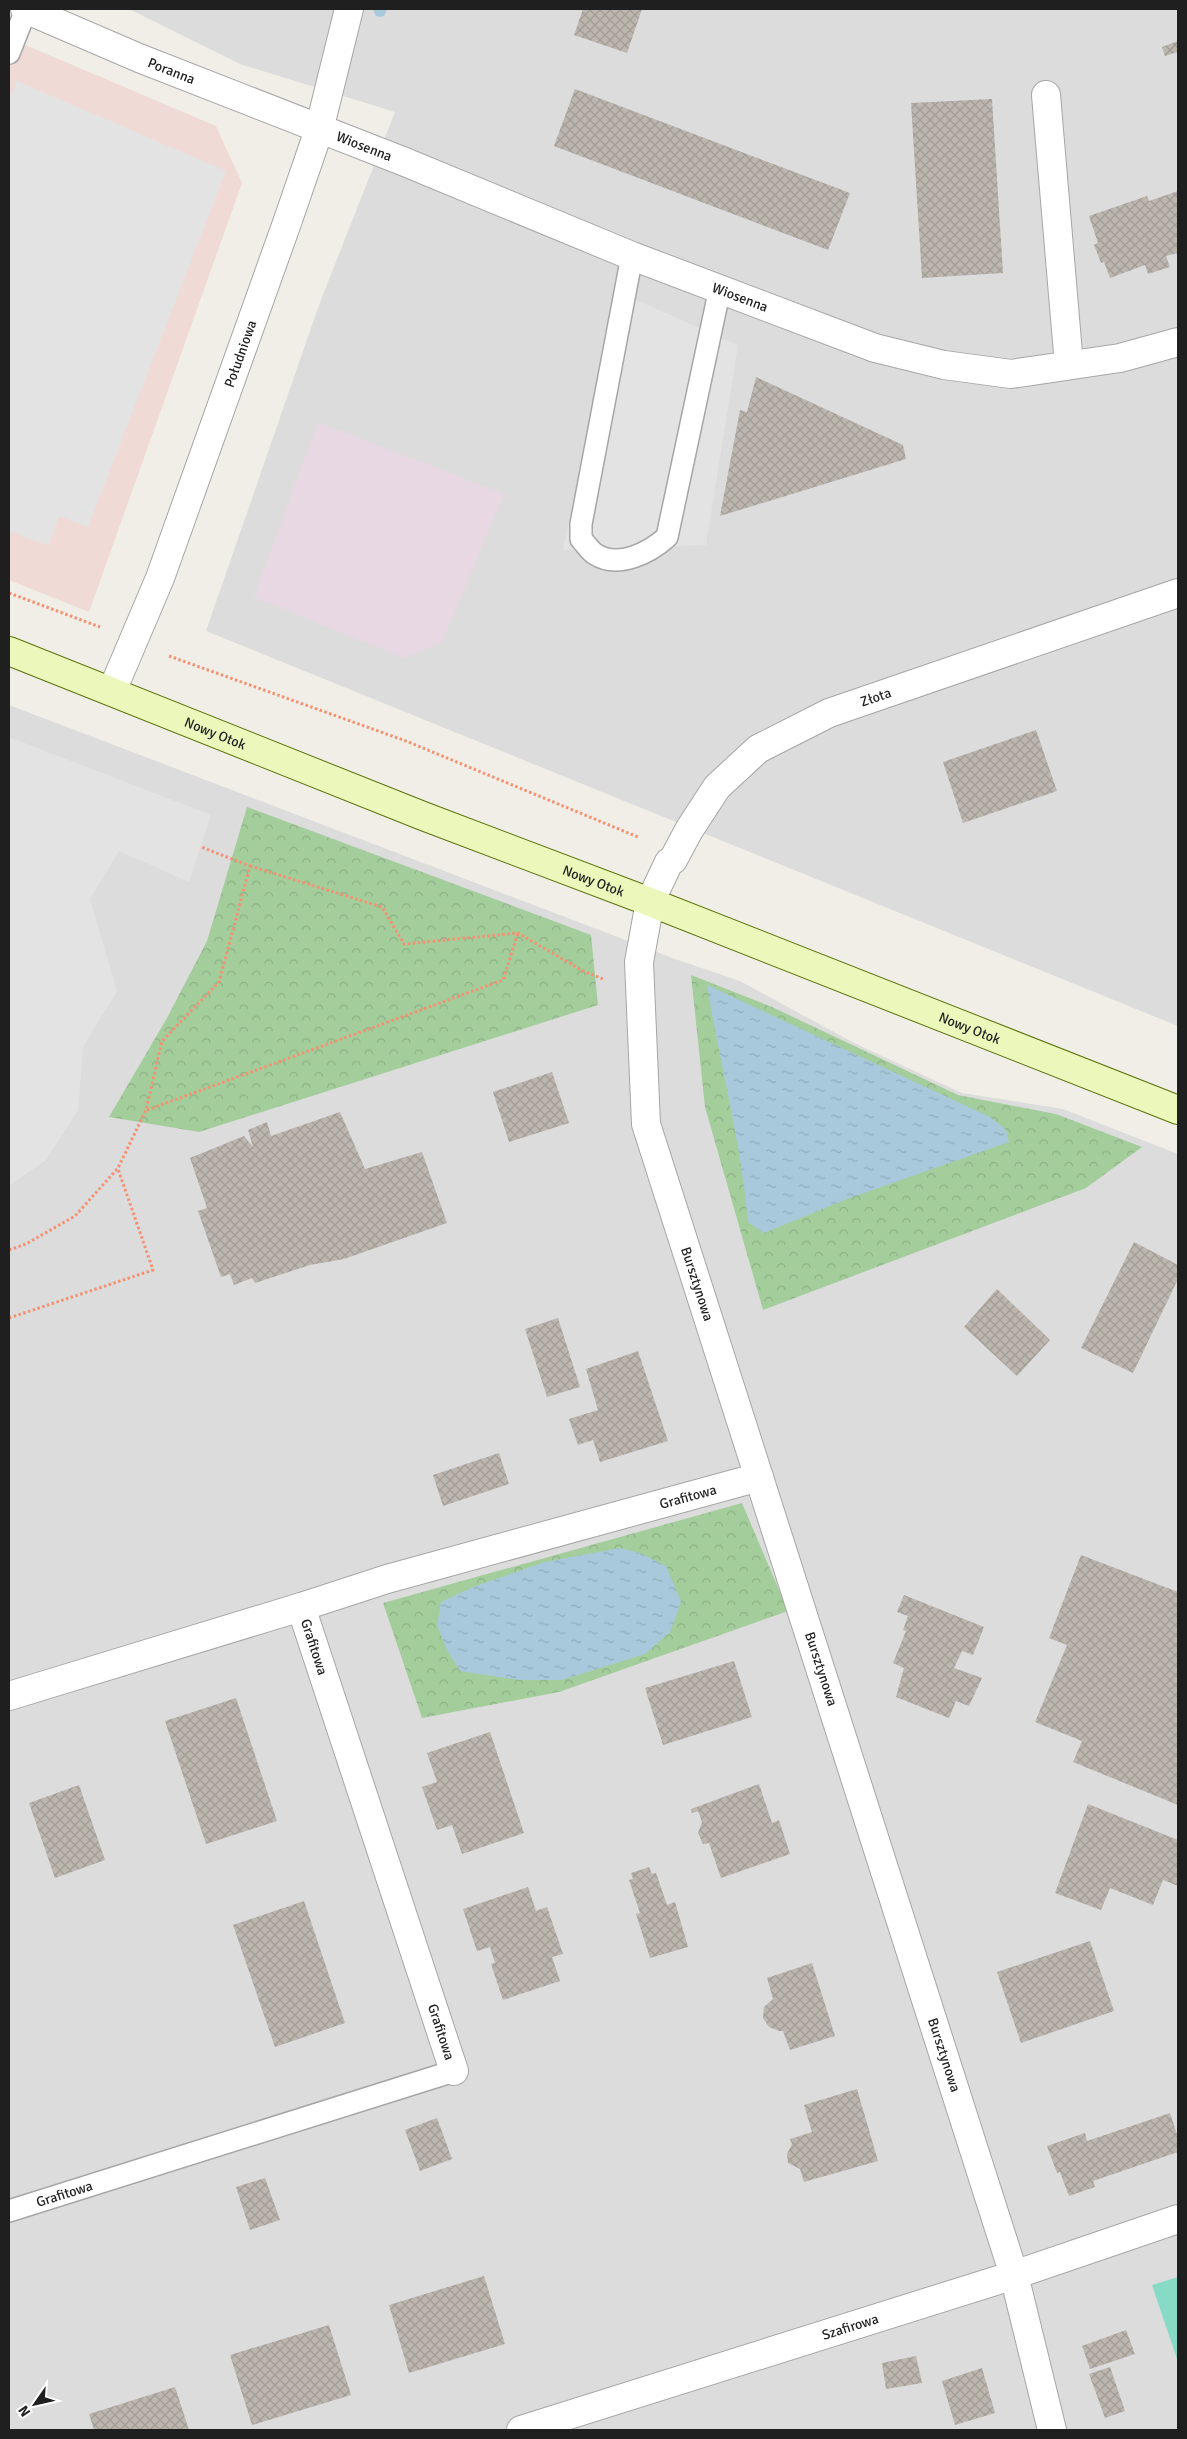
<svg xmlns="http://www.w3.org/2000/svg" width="1187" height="2439" font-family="Signika,sans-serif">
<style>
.residential{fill:#dddcdc}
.commercial{fill:#f0dad6}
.industrial{fill:#e8d8e3}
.forest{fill:url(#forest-crowns)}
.pitch{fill:#87dbc6}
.parking{fill:#e3e3e3}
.water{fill:url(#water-ripples)}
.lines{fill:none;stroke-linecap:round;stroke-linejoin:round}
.stream{stroke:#a8c9db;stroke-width:12}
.building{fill:url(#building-cross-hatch)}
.service-casing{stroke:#a6a6a6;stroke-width:24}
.minor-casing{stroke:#a6a6a6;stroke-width:30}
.secondary-casing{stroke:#597309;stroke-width:30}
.path{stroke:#f49172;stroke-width:3;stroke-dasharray:2.5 2.5;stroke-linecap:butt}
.service{stroke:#fff;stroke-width:21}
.minor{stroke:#fff;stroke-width:28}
.secondary{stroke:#ecf7bc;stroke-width:28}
.labels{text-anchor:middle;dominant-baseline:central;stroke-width:5;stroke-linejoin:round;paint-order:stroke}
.street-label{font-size:14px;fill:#1f1f1f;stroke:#fff}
</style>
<defs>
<pattern id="forest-crowns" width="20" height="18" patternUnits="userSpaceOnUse" patternTransform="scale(1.25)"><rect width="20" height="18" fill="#a4cd9c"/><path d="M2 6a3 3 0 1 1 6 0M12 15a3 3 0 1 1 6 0" fill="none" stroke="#8db086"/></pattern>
<pattern id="water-ripples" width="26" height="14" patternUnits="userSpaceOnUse" patternTransform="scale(1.25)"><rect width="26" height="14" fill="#a8c9db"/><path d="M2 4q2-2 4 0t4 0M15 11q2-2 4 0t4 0" fill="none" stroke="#90acbc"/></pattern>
<pattern id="building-cross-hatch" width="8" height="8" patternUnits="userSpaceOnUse" patternTransform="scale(1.25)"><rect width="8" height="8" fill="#bcb6af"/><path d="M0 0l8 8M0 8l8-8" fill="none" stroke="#a19c96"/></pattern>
</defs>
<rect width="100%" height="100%" fill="#f0eee6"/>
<g class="residential">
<polygon points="129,9 1178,9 1178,1026 206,631 319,305 395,112 240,64"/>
<polygon points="9,705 678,960 740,981 856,1044 962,1093 1063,1109 1178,1154 1178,2430 9,2430"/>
</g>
<polygon class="commercial" points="9,38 216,126 242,183 89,612 9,580"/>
<polygon class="industrial" points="318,422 504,494 442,642 403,658 254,597"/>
<g class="forest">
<polygon points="247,807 591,935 598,1005 199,1132 109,1117 167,1018 207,941"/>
<polygon points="691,975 772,1007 958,1095 1056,1114 1142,1147 1086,1188 763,1310 705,1107"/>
<polygon points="742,1503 788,1611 559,1692 422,1718 383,1603"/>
</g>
<polygon class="pitch" points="1178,2277 1178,2362 1152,2285"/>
<g class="parking">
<polygon points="17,81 226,171 88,527 59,516 49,546 9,531 9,100"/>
<polygon points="616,291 738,345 706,545 563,550"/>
<polygon points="9,737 211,815 189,882 119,851 90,899 117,991 83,1047 78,1110 46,1160 9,1186"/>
</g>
<g class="water">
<path d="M 707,985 L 990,1117 L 1006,1130 L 1009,1142 L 847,1199 L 764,1233 L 748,1222 C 741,1142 720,1064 707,985 Z"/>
<polygon points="620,1548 640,1553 666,1566 681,1602 670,1632 645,1654 562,1680 519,1680 460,1671 447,1650 437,1625 441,1602 473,1587 545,1562"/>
</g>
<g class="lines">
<polyline class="stream" points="380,11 380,9"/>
</g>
<g class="building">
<polygon points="583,9 642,9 627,53 574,35"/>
<polygon points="1178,41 1178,52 1165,56 1162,47"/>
<polygon points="575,89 850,193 828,250 554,146"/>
<polygon points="992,99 1003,273 922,278 911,103"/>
<polygon points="1178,191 1178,253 1166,256 1170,267 1148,274 1145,265 1110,278 1104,262 1101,263 1094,245 1098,243 1089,216 1147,196 1149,201"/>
<polygon points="756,377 903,445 906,459 720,516 740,410 747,412"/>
<polygon points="1036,730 1057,791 963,823 943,762"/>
<polygon points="552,1072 569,1123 509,1142 493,1092"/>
<polygon points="340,1112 365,1169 422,1152 447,1223 344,1259 310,1265 255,1283 252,1278 234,1285 230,1274 221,1277 198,1211 207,1208 190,1158 244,1136 253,1147 248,1130 267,1122 271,1136"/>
<polygon points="1134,1242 1178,1265 1178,1279 1133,1373 1081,1348"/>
<polygon points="997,1289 1050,1340 1017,1376 964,1327"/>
<polygon points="558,1318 580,1387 547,1397 525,1329"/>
<polygon points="638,1351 668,1441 600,1462 593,1440 578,1445 569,1419 598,1410 586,1369"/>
<polygon points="499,1453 509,1484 443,1506 433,1475"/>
<polygon points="1081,1555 1178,1592 1178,1805 1073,1762 1082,1741 1035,1722 1067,1645 1049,1638"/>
<polygon points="904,1595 984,1627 973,1655 962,1651 954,1668 982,1678 969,1706 956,1701 949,1718 896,1697 904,1668 893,1663 906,1631 903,1630 908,1616 897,1612"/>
<polygon points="734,1661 752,1717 663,1745 645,1688"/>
<polygon points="236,1698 277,1821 206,1844 165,1721"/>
<polygon points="490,1732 524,1833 462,1854 452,1825 437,1830 422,1787 437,1782 427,1753"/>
<polygon points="759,1784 772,1823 779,1820 790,1854 721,1878 709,1843 703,1844 698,1833 702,1822 698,1811 692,1813 691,1809"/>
<polygon points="79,1785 105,1860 55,1878 29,1803"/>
<polygon points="1088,1804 1178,1840 1178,1886 1163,1880 1153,1905 1110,1888 1101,1910 1055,1893"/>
<polygon points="649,1867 652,1874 656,1873 667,1905 675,1902 688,1947 650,1958 636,1914 640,1913 629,1880 633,1879 631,1873"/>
<polygon points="528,1887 536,1911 547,1907 563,1954 552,1957 560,1981 503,2000 491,1964 495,1963 490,1947 477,1951 463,1909"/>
<polygon points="304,1901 345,2023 275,2047 233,1925"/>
<polygon points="1090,1941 1114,2011 1021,2043 997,1972"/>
<polygon points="812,1963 835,2036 790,2050 783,2031 779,2031 769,2027 763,2018 764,2007 773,1999 767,1978"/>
<polygon points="857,2089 878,2161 804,2182 800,2169 788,2163 787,2154 792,2144 790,2139 812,2132 804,2105"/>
<polygon points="1170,2113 1178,2137 1178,2152 1093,2181 1095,2187 1069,2196 1060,2172 1057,2173 1047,2146 1085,2133 1087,2141"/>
<polygon points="437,2118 452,2159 420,2171 405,2130"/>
<polygon points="265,2178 280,2220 250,2230 236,2187"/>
<polygon points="484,2276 505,2344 409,2373 389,2305"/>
<polygon points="329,2325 351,2395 252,2425 230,2355"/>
<polygon points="1126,2330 1135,2354 1090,2369 1082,2346"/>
<polygon points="916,2356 922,2383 886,2389 882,2363"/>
<polygon points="1110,2367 1125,2411 1105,2418 1089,2374"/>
<polygon points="982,2368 995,2413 955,2425 942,2381"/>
<polygon points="175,2387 189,2430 94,2430 89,2414"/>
</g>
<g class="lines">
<g class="service-casing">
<g id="service">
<polyline points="9,53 26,10"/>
<path d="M 632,256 L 581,524 L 581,539 C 585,543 590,551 595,554 C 618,569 649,553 667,537 L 720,288"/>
<path id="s1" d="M 9,2211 L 454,2071"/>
</g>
</g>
<g class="minor-casing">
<g id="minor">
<path id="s2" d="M 25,9 L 139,58 L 405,162 L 632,256 L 875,348 L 944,365 L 1011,374 L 1120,358 L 1178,342"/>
<polyline points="1046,95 1069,365"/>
<path id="s3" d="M 112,691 L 160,578 L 288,220 L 319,130 L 349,9"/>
<polyline points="9,1696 301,1607"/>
<path id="s4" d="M 454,2071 L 301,1607 L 387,1579 L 759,1477"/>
<path id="s5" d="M 521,2430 L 1014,2275 L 1178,2219"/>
<path id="s6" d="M 1052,2430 L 1014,2275 L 646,1124 L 639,962 L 650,902 L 669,862 L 673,860 L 689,830 L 717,787 L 758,749 L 829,713 L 1178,593"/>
</g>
</g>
<g class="secondary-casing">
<g id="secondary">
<path id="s7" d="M 9,651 L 423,816 L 650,902 L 1178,1110"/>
</g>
</g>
<g class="path">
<polyline points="9,593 100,627"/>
<polyline points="169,656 406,741 638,837"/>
<polyline points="250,866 382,907 404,944 518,933 583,971 603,979"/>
<polyline points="147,1110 503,980 518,933"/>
<polyline points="9,1250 26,1244 75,1216 118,1168 146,1110 162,1041 219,982 250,866 201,847"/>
<polyline points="9,1318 153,1270 118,1169"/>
</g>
<use href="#service" class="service"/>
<use href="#minor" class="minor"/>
<use href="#secondary" class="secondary"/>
</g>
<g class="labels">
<g class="street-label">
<text stroke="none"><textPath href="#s2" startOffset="159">Poranna</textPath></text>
<text stroke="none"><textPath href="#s2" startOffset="366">Wiosenna</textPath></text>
<text stroke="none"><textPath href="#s2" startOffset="771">Wiosenna</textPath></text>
<text stroke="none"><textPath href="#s3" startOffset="361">Południowa</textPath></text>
<text stroke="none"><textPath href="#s6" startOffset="1910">Złota</textPath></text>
<text stroke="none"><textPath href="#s7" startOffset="222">Nowy Otok</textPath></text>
<text stroke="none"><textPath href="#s7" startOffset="628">Nowy Otok</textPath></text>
<text stroke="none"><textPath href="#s7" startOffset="1032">Nowy Otok</textPath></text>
<text transform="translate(697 1284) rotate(72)">Bursztynowa</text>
<text stroke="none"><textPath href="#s4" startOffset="891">Grafitowa</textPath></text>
<text transform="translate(314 1647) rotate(72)">Grafitowa</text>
<text transform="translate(821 1669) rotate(72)">Bursztynowa</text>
<text transform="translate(441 2032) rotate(72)">Grafitowa</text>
<text transform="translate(944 2055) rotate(72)">Bursztynowa</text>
<text stroke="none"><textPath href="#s1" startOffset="58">Grafitowa</textPath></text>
<text stroke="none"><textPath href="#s5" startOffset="345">Szafirowa</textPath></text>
</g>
</g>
<rect width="1187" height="2439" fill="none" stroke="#1f1f1f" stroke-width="20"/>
<g transform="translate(35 2404) rotate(236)" stroke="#ffffff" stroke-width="4" paint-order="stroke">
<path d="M0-4L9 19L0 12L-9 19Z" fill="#1f1f1f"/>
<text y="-8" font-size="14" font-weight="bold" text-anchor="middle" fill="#1f1f1f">N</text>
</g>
</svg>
